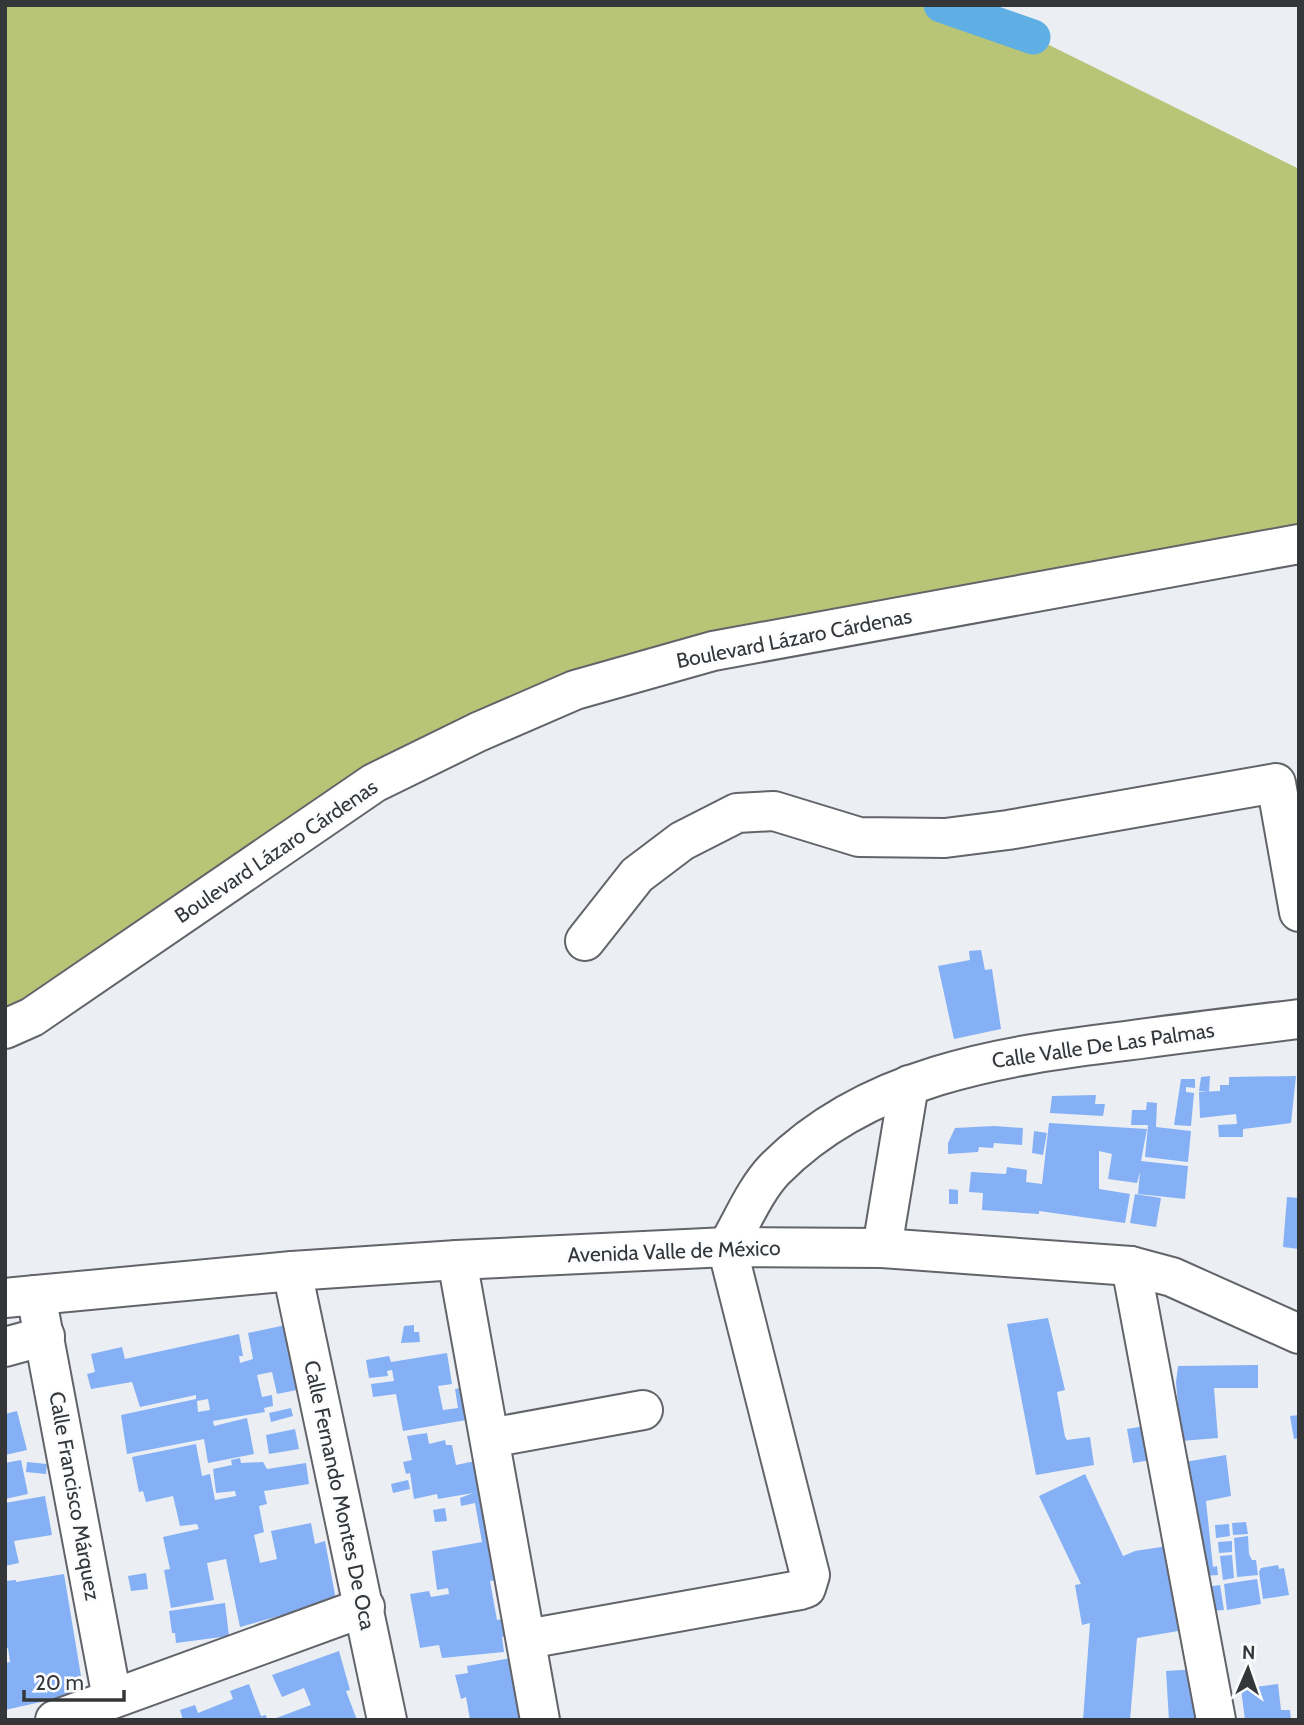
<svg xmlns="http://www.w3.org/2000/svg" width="1304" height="1725" font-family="Cabin,sans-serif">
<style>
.green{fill:#b8c576}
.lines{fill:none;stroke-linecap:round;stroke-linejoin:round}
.canal{stroke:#5fafe5;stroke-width:35}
.building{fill:#85b0f5;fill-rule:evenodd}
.minor-casing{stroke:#626469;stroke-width:42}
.major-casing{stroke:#626469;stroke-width:42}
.highway-casing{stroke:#626469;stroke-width:42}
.minor{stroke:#fff;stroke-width:38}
.major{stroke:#fff;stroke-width:38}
.highway{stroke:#fff;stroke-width:38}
.labels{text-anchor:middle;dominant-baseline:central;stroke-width:5;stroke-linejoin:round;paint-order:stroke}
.street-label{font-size:21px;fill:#353638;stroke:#fbfcfe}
</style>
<rect width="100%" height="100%" fill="#ebeff4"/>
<polygon class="green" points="5,5 941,5 1033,37 1299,169 1299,553 672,660 373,783 5,1021"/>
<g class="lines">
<polyline class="canal" points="941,5 1033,37"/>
</g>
<g class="building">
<polygon points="981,950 985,970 992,969 1001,1029 954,1039 938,966 970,960 969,951"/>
<polygon points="1210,1076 1209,1092 1199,1091 1201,1077"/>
<polygon points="1296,1076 1291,1123 1243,1129 1243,1137 1219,1137 1218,1125 1237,1124 1236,1114 1200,1118 1199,1092 1220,1091 1220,1085 1229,1085 1229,1077"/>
<polygon points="1181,1079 1195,1079 1195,1088 1186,1087 1186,1092 1194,1093 1191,1126 1174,1125"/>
<polygon points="1096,1095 1095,1104 1105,1104 1103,1116 1050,1113 1052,1096"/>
<polygon points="1147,1102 1157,1103 1156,1127 1191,1131 1188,1162 1145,1157 1148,1125 1131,1125 1132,1110 1146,1110"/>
<polygon points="1049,1123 1147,1129 1141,1161 1188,1166 1185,1199 1138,1194 1140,1172 1137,1183 1108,1179 1112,1154 1099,1151 1099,1189 1130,1194 1125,1223 1039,1211 1039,1214 982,1210 983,1193 969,1192 971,1172 1006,1174 1007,1167 1027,1170 1026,1182 1042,1184"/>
<polygon points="994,1126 1023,1128 1022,1145 994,1143 993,1148 979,1147 978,1152 948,1154 948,1143 955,1128"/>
<polygon points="1034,1131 1047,1133 1043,1155 1032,1153"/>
<polygon points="949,1189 958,1190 958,1204 949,1204"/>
<polygon points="1135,1194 1161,1198 1156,1227 1130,1223"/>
<polygon points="1287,1197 1299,1198 1299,1249 1283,1247"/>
<polygon points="1048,1318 1065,1390 1057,1392 1065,1437 1067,1440 1090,1437 1094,1465 1036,1475 1007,1324"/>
<path d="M 286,1325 L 297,1390 L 277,1394 L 272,1372 L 257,1375 L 262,1397 L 272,1395 L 273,1406 L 264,1408 L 265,1412 L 213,1421 L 214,1426 L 247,1418 L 254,1454 L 208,1463 L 204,1439 L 127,1454 L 121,1415 L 196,1399 L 196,1395 L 140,1407 L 132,1382 L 91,1389 L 87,1374 L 95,1372 L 91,1354 L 122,1347 L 125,1359 L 239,1334 L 243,1356 L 239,1356 L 240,1363 L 253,1359 L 248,1333 ZM 208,1399 L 210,1410 L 198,1412 L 197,1401 Z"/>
<polygon points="414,1325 414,1332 419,1332 420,1342 401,1343 404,1326"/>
<polygon points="447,1353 452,1384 438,1386 443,1410 458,1408 455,1389 472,1386 478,1418 403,1431 396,1394 373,1397 371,1384 394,1381 392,1370 387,1371 388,1376 369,1378 366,1360 389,1356 391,1362"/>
<polygon points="1258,1365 1258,1388 1214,1388 1218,1438 1181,1441 1176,1382 1178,1366"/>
<polygon points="291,1408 293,1416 271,1422 269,1413"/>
<polygon points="17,1411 27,1450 5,1455 5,1414"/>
<polygon points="1299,1415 1299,1438 1294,1439 1290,1416"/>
<polygon points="1151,1425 1157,1459 1133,1463 1127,1429"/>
<polygon points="295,1429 299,1449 269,1454 266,1435"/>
<polygon points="427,1433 429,1444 445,1440 446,1445 452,1445 456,1465 485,1459 508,1578 490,1581 497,1620 515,1617 519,1634 502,1637 504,1652 442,1658 439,1645 420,1648 410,1594 429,1591 431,1597 449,1594 448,1588 437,1590 432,1551 482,1542 475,1503 461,1506 460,1498 473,1493 438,1499 437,1494 414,1499 410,1473 406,1474 403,1462 412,1460 407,1436"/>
<polygon points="196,1444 202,1476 210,1474 215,1500 236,1496 235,1491 216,1493 213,1469 232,1465 231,1460 240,1458 241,1463 263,1462 267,1469 306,1463 309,1484 264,1491 267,1504 259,1506 264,1532 254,1535 260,1563 277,1559 271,1531 311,1523 315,1544 325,1541 336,1600 240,1627 226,1559 207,1563 214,1600 171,1608 164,1570 170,1569 163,1537 199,1529 197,1524 180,1526 173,1496 146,1502 143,1491 139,1492 132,1457"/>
<polygon points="1226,1455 1231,1496 1206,1501 1213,1567 1217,1566 1218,1575 1203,1576 1185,1462"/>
<polygon points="21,1460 28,1494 5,1499 5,1463"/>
<polygon points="27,1462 47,1464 46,1474 26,1472"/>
<polygon points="1085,1474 1123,1556 1135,1551 1174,1545 1190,1629 1137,1638 1130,1720 1083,1720 1090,1623 1082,1625 1075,1585 1081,1584 1039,1496"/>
<polygon points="408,1480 410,1489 393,1493 391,1484"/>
<polygon points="45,1496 52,1535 14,1541 19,1563 5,1566 5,1503"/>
<polygon points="445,1508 447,1521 435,1522 433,1510"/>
<polygon points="1246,1522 1248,1534 1233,1535 1232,1523"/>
<polygon points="1229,1524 1230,1536 1216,1538 1215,1525"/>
<polygon points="1248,1536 1249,1554 1252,1560 1256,1560 1258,1575 1237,1577 1234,1538"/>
<polygon points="1232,1541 1232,1552 1219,1553 1218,1542"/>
<polygon points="1232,1555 1234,1578 1223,1580 1220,1556"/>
<polygon points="1278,1565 1279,1569 1284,1568 1289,1595 1263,1599 1259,1572 1261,1568"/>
<polygon points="146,1573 148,1589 131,1591 128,1576"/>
<polygon points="64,1574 81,1676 78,1676 81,1693 5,1710 5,1663 10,1662 8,1648 5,1648 5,1581 16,1580 16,1582"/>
<polygon points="1257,1579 1261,1604 1227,1610 1224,1584"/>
<polygon points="1220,1585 1224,1610 1210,1611 1206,1587"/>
<polygon points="225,1603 229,1636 176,1643 175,1633 172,1633 169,1611"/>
<polygon points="339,1651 350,1690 346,1691 357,1720 271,1720 311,1705 304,1688 282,1697 272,1675"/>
<polygon points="523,1656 521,1720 470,1720 466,1697 461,1699 455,1675 468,1673 467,1666"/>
<polygon points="1199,1669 1203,1720 1169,1720 1166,1671"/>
<polygon points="249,1684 261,1716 266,1715 267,1720 183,1720 180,1710 195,1705 198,1713 233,1699 230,1691"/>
<polygon points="1278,1684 1281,1710 1290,1710 1291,1720 1245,1720 1241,1689"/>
</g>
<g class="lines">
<g class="minor-casing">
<g id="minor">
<polyline points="585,941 637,875 682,841 737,813 774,811 859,837 945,838 1008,830 1276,783 1299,912"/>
<polyline points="882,1248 909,1085"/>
<polyline points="457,1260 540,1720"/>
<polyline points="1131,1266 1216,1720"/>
<polyline points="292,1271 387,1720"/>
<polyline points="36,1295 112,1698"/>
<polyline points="5,1347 45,1336"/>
<polyline points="490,1438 643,1410"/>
<path d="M 527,1639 L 800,1590 L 806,1588 L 810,1575 L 727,1247 C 742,1222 755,1190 774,1170 C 866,1076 1001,1056 1125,1041 C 1183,1033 1241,1026 1299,1019"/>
<polyline points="55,1720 365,1607"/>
</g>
</g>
<g class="major-casing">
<polyline id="major" points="36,1295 292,1271 457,1260 727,1247 882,1248 1131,1266 1172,1277 1299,1334"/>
</g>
<g class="highway-casing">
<g id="highway">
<polyline points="5,1029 32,1017 374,783 478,732 575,690 713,651 1299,544"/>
<polyline points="5,1298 36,1295"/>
</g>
</g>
<use href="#minor" class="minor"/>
<use href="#major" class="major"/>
<use href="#highway" class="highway"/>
</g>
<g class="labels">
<g class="street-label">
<text transform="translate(794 638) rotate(-11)">Boulevard Lázaro Cárdenas</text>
<text transform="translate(276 851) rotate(-34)">Boulevard Lázaro Cárdenas</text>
<text transform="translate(1103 1045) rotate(-8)">Calle Valle De Las Palmas</text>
<text transform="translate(674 1251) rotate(-2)">Avenida Valle de México</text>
<text transform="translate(340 1495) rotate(78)">Calle Fernando Montes De Oca</text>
<text transform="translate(75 1496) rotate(80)">Calle Francisco Márquez</text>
</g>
</g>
<rect width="1304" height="1725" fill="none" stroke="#353638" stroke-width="14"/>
<g transform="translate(1248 1669) rotate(2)" stroke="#fbfcfe" stroke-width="5" paint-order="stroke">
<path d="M0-5L12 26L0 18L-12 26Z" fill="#353638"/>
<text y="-10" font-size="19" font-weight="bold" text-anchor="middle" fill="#353638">N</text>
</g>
<path d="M24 1690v10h100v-10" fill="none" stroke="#353638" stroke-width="3.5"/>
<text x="35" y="1690" font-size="21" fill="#353638" stroke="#fbfcfe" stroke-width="5" paint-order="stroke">20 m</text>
</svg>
